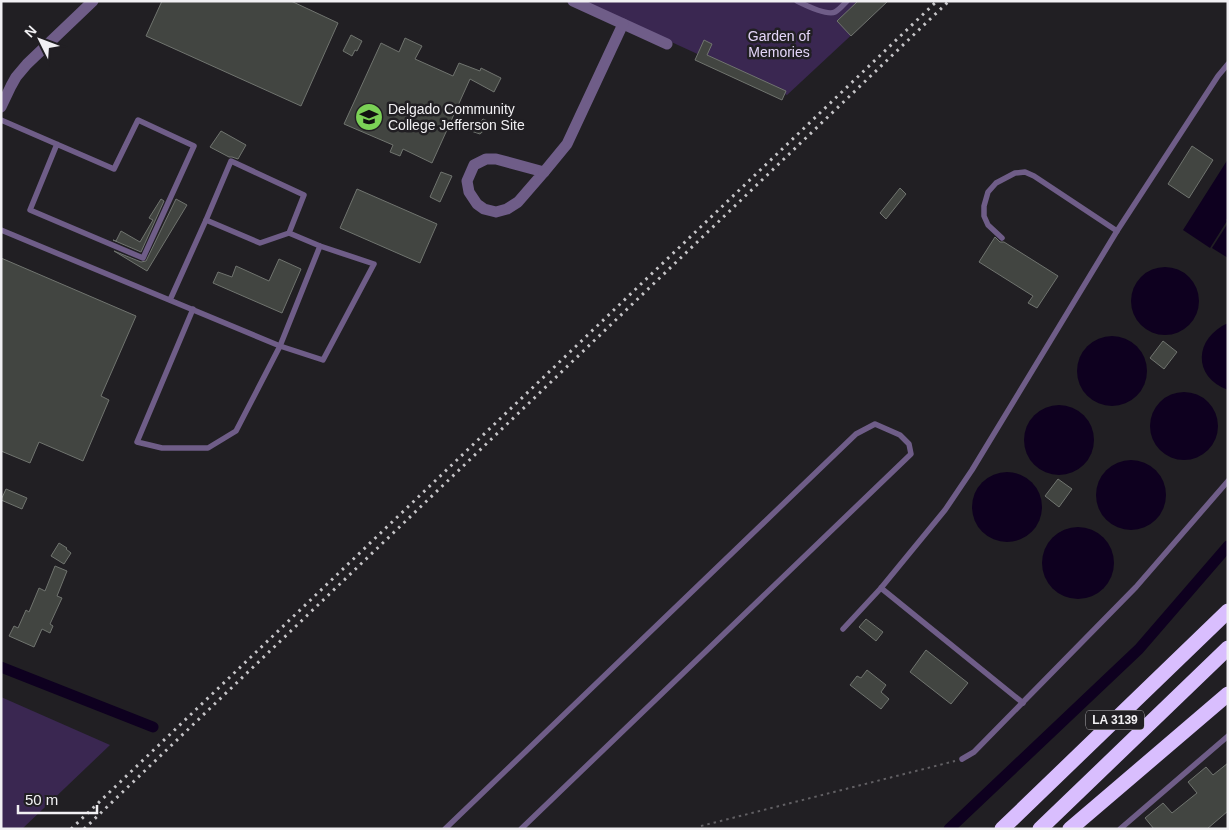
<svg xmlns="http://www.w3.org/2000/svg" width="1229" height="830" font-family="Helvetica,sans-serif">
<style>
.green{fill:#3a2751}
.water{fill:#0e001f}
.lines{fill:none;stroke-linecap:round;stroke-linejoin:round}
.canal{stroke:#0e001f;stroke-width:11}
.building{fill:#424541;stroke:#70746f}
.path{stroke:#626064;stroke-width:2;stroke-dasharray:2.5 4;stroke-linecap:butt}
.lane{stroke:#6f5d88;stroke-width:5.5}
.street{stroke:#6f5d88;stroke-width:11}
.highway{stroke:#d9befe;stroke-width:15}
.rail{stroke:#c6c5c8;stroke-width:3;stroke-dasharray:2.5 5;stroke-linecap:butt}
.labels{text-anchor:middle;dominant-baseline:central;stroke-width:5;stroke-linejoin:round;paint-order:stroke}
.shield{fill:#211f23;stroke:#b3b1b5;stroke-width:1}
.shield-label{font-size:12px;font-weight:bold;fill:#f1f0f3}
.park-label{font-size:14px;fill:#e4d6f9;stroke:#211f23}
.poi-label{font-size:14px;fill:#f1f0f3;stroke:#211f23;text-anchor:start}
</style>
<rect width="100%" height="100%" fill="#211f23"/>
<g class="green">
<polygon points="582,1 888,1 787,95"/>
<polygon points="1,697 110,745 22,829 1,829"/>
</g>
<g class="water">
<polygon points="1228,159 1228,217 1226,220 1227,221 1210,248 1183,230"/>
<polygon points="1228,223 1228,258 1212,248"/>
<circle cx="1165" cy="301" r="34"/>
<path d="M 1228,323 L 1228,390 C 1192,377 1194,338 1228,323 Z"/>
<circle cx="1112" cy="371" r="35"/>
<circle cx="1184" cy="426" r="34"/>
<circle cx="1059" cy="440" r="35"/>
<circle cx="1131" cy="495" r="35"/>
<circle cx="1007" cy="507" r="35"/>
<circle cx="1078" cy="563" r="36"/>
</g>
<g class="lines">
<g class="canal">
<polyline points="1,667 153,727"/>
<polyline points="949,829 1139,649 1228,546"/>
</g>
</g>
<g class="building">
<polygon points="162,1 291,1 338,23 301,106 146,36"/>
<polygon points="858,1 888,1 851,36 837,21"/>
<polygon points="351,35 362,41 357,51 355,50 352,56 343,51"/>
<polygon points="405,38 422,46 415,59 453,76 459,63 480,71 481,68 501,78 494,92 470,79 432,163 403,149 400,156 390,152 393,145 344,124 381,43 399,52"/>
<polygon points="704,40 712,44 707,55 786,91 782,100 695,60"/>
<polygon points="483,119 492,123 480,134 471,131"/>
<polygon points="221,131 246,145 238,159 232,157 229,157 210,147"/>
<polygon points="1192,146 1213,160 1189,198 1168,184"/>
<polygon points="441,172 452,176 440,202 430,197"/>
<polygon points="900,188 906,194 886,219 880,213"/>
<polygon points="357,189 437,224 420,263 340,228"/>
<polygon points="161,199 164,201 141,252 113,240 116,241 121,231 140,242 153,220 149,218"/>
<polygon points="176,199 187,205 147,271 114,251 141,262 146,261"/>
<polygon points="995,237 1000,242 1004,242 1058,276 1037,308 1028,303 1033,296 979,262"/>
<polygon points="1,258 136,316 101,396 109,400 83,461 39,442 30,463 1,451"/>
<polygon points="279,259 301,269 282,313 213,283 218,272 232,277 236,266 269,281"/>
<polygon points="1163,341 1177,352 1164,369 1150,358"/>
<polygon points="1058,479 1072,489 1059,507 1045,496"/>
<polygon points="6,489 27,498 22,509 1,500"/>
<polygon points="59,543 67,548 66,549 71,553 64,564 51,556"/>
<polygon points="55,566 67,571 57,596 62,598 50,624 53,626 50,633 42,629 34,647 9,636 14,626 18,628 26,610 29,612 39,588 45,591"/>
<polygon points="866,619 883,632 876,641 859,627"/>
<polygon points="926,650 968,683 951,704 910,672"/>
<polygon points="867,670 886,685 881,692 889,699 881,709 850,685 857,676 861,678"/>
<polygon points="1228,763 1228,811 1207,829 1154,829 1145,818 1163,803 1172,813 1197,793 1188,782 1206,767 1213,775"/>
</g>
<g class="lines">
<polyline class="path" points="701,826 955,761"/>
<g class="lane">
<path d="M 797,1 C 805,5 827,16 835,12 C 839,10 843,5 847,1"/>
<polyline points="1,120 114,169 138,120 194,146 143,258 30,210 57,144"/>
<polyline points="206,220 260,243 289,233"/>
<polyline points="1,230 280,346 323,360 374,264 320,246 289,233 304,195 231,161 206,220 170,300"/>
<polyline points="1002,238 988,225 984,216 984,206 988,192 996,183 1015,173 1025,172 1034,176 1117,231"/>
<polyline points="193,309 137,442 162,448 208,448 236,431 280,346 320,246"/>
<polyline points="881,588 1023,703"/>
<polyline points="843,629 881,588 945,510 972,470 1117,231 1218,76 1228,64"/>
<polyline points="962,759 974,752 1136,587 1228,481"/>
<polyline points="445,829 856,434 875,424 900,435 909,444 911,454 521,829"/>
<polyline points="1120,829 1228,736"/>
</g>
<g class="street">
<polyline points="573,1 667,44"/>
<polyline points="1,107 11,86 16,77 27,64 93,1"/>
<polygon points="486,159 496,159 544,172 518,202 507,209 496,212 484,209 477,204 469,192 467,181 474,165"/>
<polyline points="544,172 567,144 623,24"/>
</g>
<g class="highway">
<polyline points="1002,829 1228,611"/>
<polyline points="1040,829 1228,648"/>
<polyline points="1070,829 1228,694"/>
</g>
<g class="rail">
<polyline points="71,829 937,1"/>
<polyline points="84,829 949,1"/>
</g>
</g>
<defs>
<g id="university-disc" transform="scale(1.4375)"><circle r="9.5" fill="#7bd156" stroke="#211f23"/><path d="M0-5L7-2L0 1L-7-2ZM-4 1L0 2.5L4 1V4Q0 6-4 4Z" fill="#111"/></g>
</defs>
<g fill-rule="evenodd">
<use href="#university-disc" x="369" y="117"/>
</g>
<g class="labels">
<rect class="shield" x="1086" y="710.5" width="58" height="19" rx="4"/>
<g class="shield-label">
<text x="1115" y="720">LA 3139</text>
</g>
<g class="park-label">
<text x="779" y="36">Garden of<tspan x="779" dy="16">Memories</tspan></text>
</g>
<g class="poi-label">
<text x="388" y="109">Delgado Community<tspan x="388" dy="16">College Jefferson Site</tspan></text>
</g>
</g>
<rect width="1229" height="830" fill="none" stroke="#f1f0f3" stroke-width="5"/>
<g transform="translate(40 40) rotate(312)" stroke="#211f23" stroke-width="4" paint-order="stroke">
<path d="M0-4L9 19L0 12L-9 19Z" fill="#f1f0f3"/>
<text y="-8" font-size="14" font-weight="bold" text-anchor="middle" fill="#f1f0f3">N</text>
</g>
<path d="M18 805v8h79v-8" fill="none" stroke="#f1f0f3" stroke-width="2.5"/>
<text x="25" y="805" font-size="15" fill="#f1f0f3" stroke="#211f23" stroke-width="4" paint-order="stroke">50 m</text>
</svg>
